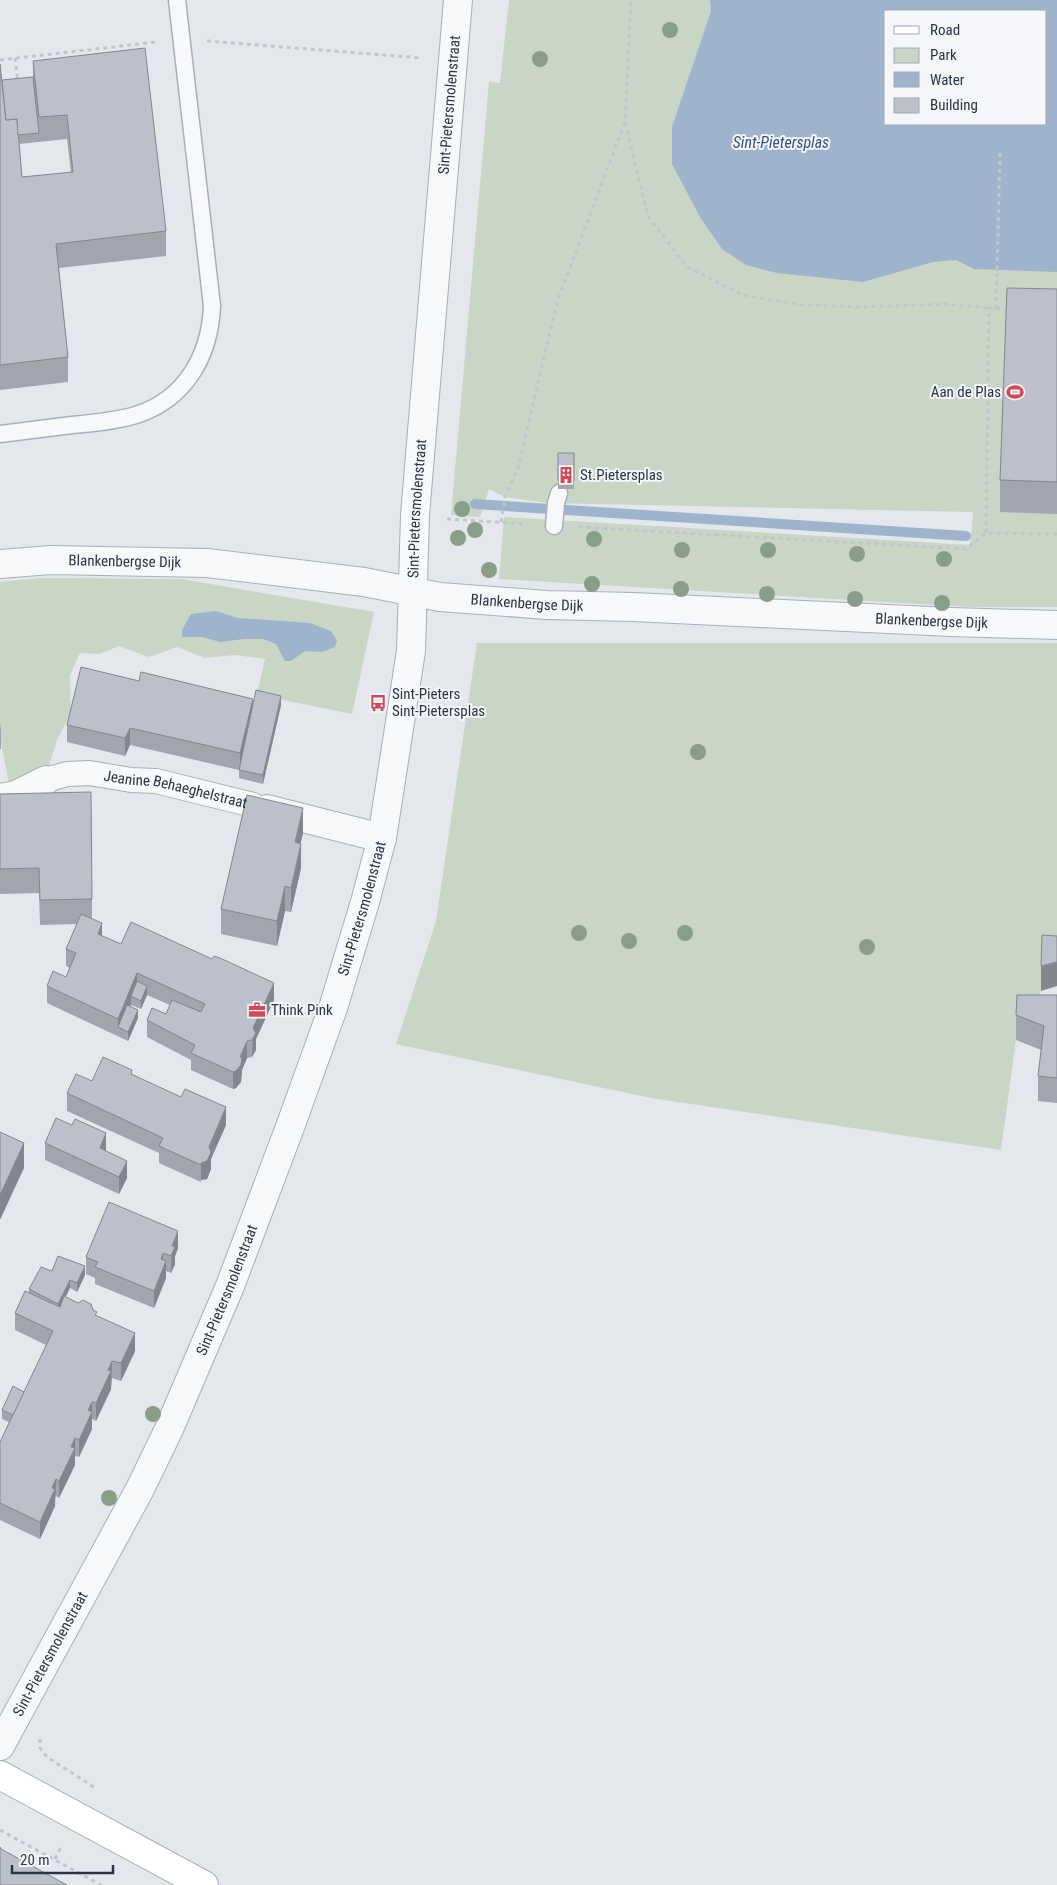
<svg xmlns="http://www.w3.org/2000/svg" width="1057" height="1885" font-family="'Roboto Condensed',sans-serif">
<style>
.green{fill:#c9d6c5;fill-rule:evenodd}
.water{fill:#9fb4cc;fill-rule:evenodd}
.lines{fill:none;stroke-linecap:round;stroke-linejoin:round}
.stream{stroke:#9fb4cc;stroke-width:10}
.service-casing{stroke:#a9aeb7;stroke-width:19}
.pedestrian-casing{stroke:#a9aeb7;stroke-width:26}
.minor-casing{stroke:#a9aeb7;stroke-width:30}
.secondary-casing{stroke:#a9aeb7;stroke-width:30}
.path{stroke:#c2c5cb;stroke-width:3;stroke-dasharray:4 4;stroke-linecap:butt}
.service{stroke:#f7f8fa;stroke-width:16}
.pedestrian{stroke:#f7f8fa;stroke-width:24}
.minor{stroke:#f7f8fa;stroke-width:28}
.secondary{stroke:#fff;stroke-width:28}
.tree{fill:#899d89}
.wall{fill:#a1a5ae;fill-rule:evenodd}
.shaded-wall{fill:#83868d}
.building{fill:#bbc0ca;stroke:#83868d}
.labels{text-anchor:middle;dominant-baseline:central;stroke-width:4;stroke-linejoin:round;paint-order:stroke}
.street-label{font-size:15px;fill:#2b3445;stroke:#f4f6f9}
.poi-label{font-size:15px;fill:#2b3445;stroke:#f4f6f9;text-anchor:start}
.water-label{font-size:16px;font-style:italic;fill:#34527a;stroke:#f4f6f9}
</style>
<rect width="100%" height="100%" fill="#e4e7ec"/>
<g class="green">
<path d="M 509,0 L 1057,0 L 1057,607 L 970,607 L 499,579 L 504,517 L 970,545 L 973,512 L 547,503 L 505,497 L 489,489 L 480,517 L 451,515 L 489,82 L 500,83 ZM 886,11 L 1046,11 L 1046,124 L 886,124 Z"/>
<polygon points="40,578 181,579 374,612 352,714 284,700 256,699 265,659 235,655 205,658 177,647 149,657 119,646 100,654 80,653 70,675 71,713 57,740 49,766 9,784 0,737 0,582"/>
<polygon points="477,643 1057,643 1057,961 1042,960 1041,991 1030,1020 1017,1020 1016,1040 1001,1150 651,1098 396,1044 436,921"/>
</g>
<g class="water">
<path d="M 710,0 L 1057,0 L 1057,272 L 974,269 L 956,260 L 933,262 L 863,282 L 777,273 L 746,265 L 722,249 L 700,217 L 672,164 L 672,127 L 711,11 ZM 1046,11 L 1046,124 L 886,124 L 886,11 Z"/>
<polygon points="216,611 238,618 310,623 331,631 337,640 335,647 322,652 305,651 291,661 285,661 276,644 263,639 244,639 220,642 202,637 182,637 182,630 191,614"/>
</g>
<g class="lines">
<polyline class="stream" points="475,504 966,536"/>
<g class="service-casing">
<g id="service">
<path d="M 0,434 C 24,431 48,428 72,425 C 94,423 116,421 136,415 C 186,399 210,355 212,306 L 177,0"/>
<polyline points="554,526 556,503 559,493"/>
</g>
</g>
<g class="pedestrian-casing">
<g id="pedestrian">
<path id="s1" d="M 46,780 L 67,774 L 89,773 L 131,780 L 156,781 L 253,805"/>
</g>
</g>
<g class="minor-casing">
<g id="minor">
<path id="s2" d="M 0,564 L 50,560 L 207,563 L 364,582 L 440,597 L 547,605 L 633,607 L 951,622 L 1057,625"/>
<polyline points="0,798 16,795 46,780"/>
<polyline points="267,809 382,838"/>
<path id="s3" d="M 0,1746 L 140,1489 L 169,1429 L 230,1286 L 290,1127 L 333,1008 L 365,902 L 382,838 L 411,651 L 415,515 L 458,0"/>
</g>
</g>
<g class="secondary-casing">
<polyline id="secondary" points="0,1775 204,1885"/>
</g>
<g class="path">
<polyline points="207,41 422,58"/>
<polyline points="15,58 18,83"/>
<polyline points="0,60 156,42"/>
<polyline points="625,123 648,216 687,267 743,295 803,305 861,307 944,304 989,308"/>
<polyline points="996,309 1000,153"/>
<polyline points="447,519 528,524"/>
<polyline points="501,522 505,497 518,468 557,302 625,122 631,0"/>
<polyline points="579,527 966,549 986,533 1057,534"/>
<polyline points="986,533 989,308 1009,309"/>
<polyline points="40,1739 40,1748 47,1757 94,1787 93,1789"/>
<polyline points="0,1830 101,1885"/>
<polyline points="55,1859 62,1845"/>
</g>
<use href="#service" class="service"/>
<use href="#pedestrian" class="pedestrian"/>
<use href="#minor" class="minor"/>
<use href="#secondary" class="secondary"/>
</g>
<g class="tree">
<circle cx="670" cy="30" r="8"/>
<circle cx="540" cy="59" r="8"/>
<circle cx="462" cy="509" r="8"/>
<circle cx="475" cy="530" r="8"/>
<circle cx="458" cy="538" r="8"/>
<circle cx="594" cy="539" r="8"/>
<circle cx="682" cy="550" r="8"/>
<circle cx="768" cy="550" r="8"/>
<circle cx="857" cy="554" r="8"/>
<circle cx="944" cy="559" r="8"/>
<circle cx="489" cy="570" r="8"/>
<circle cx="592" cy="584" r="8"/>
<circle cx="681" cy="589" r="8"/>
<circle cx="767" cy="594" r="8"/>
<circle cx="855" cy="599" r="8"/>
<circle cx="942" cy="603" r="8"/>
<circle cx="698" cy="752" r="8"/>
<circle cx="579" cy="933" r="8"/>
<circle cx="685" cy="933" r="8"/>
<circle cx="629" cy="941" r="8"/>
<circle cx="867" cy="947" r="8"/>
<circle cx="153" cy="1414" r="8"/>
<circle cx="109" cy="1498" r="8"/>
</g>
<g class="wall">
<path d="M 33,61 L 166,231 L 166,256 L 59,268 L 68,357 L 68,382 L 0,390 L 0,64 L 2,80 L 33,77 ZM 67,139 L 71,173 L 22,177 L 19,144 Z"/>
<polygon points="1057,289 1057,514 1000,512 1000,480"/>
<rect x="558" y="453" width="16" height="36"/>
<polygon points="281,705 263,784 239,778 239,770 130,745 125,756 67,742 67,725"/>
<polygon points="0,721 1,732 1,749 0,749"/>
<polygon points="0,794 92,899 92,918 102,936 121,944 274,1000 256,1039 256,1050 252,1057 247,1058 242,1070 241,1082 236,1088 233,1089 191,1070 191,1060 147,1037 147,1020 166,1014 170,1005 147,995 141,1009 131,1005 130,1006 138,1018 128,1041 47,1003 47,986 66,977 70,968 66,966 66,949 77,924 40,925 39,893 0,894"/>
<polygon points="303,833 300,843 301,868 291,912 285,911 277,946 221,934 221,909"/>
<polygon points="1057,995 1057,1103 1038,1101 1038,1076 1041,1050 1016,1040 1016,1015"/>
<polygon points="132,1074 226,1125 211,1159 211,1169 207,1179 201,1180 201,1182 159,1163 159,1153 67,1111 67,1093 92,1081"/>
<polygon points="45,1143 106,1151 127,1178 119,1194 45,1160"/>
<polygon points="178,1248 175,1256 175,1264 171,1273 166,1271 166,1278 154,1308 95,1284 95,1278 86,1274 86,1257"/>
<polygon points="52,1271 85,1275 77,1292 70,1288 65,1297 93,1310 97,1316 135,1351 121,1381 112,1378 111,1389 96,1421 92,1419 92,1429 79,1457 75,1456 75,1465 59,1498 56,1496 55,1498 55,1506 40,1539 0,1520 0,1442 9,1422 2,1419 2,1410 24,1392 46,1345 15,1330 15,1313 29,1293 29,1289"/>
</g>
<g class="shaded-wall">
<polygon points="281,696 281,705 263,784 263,775"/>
<polygon points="253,699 253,716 240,770 240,753"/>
<polygon points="130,728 130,745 125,756 125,738"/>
<polygon points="303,808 303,833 295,867 295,842"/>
<polygon points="301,844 301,868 291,912 291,888"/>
<polygon points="285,886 285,911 277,946 277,921"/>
<polygon points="102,923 102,940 98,934"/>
<polygon points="1057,962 1057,986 1041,991 1041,966"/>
<polygon points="137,973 137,990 131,996 131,1005 121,1029 118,1027 118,1019"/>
<polygon points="274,983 274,1000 256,1039 256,1050 252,1057 253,1028"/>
<polygon points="147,986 147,995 141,1009 141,1001"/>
<polygon points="138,1010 138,1018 128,1041 128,1032"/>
<polygon points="247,1041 247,1058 242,1070 241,1082 236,1088 233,1089 233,1072"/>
<polygon points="226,1107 226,1125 211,1159 211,1169 207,1179 201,1180 201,1182 201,1163"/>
<polygon points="106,1133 106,1150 100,1165 100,1148"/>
<polygon points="24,1143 24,1168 0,1220 0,1195"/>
<polygon points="127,1161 127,1178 119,1194 119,1177"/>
<polygon points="178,1231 178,1248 175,1256 175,1264 171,1273 172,1246"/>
<polygon points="163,1253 163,1267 166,1261 166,1278 154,1308 154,1291 161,1259"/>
<polygon points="85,1266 85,1275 77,1292 77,1283"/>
<polygon points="70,1280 70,1288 58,1313 58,1304"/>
<polygon points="135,1333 135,1351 121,1381 121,1363"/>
<polygon points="112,1361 111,1389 96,1421 96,1403 108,1370"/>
<polygon points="92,1402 92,1429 79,1457 79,1440 88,1410"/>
<polygon points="75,1438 75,1465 59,1498 59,1481"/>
<polygon points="56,1479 55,1506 40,1539 40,1522 52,1488"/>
</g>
<g class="building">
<polygon points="145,48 166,231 56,244 68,357 0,365 0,64 6,120 17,119 22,177 73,172 67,115 39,117 33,61"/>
<polygon points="33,77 39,133 18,135 17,119 6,120 2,80"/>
<polygon points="1007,288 1057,289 1057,482 1000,480"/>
<polygon points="558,453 574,453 574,481 558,480"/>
<polygon points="81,667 139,681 141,672 253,699 240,753 130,728 125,738 67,725"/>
<polygon points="256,690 281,696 263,775 239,770"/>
<polygon points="91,792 92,899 40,900 39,868 0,869 0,794"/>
<polygon points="247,795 303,808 295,842 301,844 291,888 285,886 277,921 221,909"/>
<polygon points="81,914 102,923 98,934 121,944 131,922 212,959 214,956 220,958 274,983 253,1028 256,1033 252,1040 247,1041 240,1057 242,1057 241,1065 236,1071 233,1072 191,1053 195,1045 147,1020 152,1008 166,1014 172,1000 201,1012 205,1004 137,973 118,1019 47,986 53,971 66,977 76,953 66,949"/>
<polygon points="1042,935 1057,936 1057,962 1041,966"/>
<polygon points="137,981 147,986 141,1001 131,996"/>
<polygon points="1017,995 1057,995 1057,1078 1038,1076 1044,1026 1016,1015"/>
<polygon points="127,1005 138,1010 128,1032 118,1027"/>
<polygon points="103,1057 132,1070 131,1074 181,1097 185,1089 226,1107 209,1147 211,1152 207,1161 201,1163 201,1165 159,1146 163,1138 67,1093 76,1074 92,1081"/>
<polygon points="56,1118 72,1125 75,1119 106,1133 100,1148 127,1161 119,1177 45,1143"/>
<polygon points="0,1132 24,1143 0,1195"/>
<polygon points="109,1202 178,1231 172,1246 175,1247 171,1256 163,1253 161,1259 166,1261 154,1291 95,1267 98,1262 86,1257"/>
<polygon points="58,1256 85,1266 77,1283 70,1280 58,1304 29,1289 41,1267 52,1271"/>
<polygon points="25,1291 60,1307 64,1296 78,1303 83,1300 91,1304 93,1310 97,1312 95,1315 135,1333 121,1363 112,1361 108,1370 111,1371 96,1403 92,1402 88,1410 92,1412 79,1440 75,1438 71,1447 75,1448 59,1481 56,1479 52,1488 55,1489 40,1522 0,1503 0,1442 53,1331 15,1313"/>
<polygon points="13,1386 24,1392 13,1415 2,1410"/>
<polygon points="0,1847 1,1849 67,1885 0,1885"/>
</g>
<defs>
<g id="stadium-bare" transform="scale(1.35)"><path d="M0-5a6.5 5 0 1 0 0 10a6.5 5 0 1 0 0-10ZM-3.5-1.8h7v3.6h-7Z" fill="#d1495b" stroke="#f4f6f9" stroke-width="2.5" paint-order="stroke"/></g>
<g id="building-bare" transform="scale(1.35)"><path d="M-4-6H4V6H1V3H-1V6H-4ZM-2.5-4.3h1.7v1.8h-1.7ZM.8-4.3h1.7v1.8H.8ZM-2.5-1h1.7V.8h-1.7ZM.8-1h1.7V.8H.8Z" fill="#d1495b" stroke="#f4f6f9" stroke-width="2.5" paint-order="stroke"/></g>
<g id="bus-bare" transform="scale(1.35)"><path d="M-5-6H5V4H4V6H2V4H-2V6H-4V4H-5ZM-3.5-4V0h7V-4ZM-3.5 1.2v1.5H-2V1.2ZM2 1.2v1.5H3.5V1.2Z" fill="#d1495b" stroke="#f4f6f9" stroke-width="2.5" paint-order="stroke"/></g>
<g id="office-bare" transform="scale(1.35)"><path d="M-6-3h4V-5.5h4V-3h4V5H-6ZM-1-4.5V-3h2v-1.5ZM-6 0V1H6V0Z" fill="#d1495b" stroke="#f4f6f9" stroke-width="2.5" paint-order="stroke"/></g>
</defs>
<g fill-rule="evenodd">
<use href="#stadium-bare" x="1015" y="392"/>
<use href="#building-bare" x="566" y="475"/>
<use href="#bus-bare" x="378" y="703"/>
<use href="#office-bare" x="257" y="1010"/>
</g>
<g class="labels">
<g class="street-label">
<text stroke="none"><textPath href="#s3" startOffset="1725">Sint-Pietersmolenstraat</textPath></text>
<text stroke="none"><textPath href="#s3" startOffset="1320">Sint-Pietersmolenstraat</textPath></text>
<text stroke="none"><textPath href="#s2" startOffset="125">Blankenbergse Dijk</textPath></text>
<text stroke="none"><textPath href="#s2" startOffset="530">Blankenbergse Dijk</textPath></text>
<text stroke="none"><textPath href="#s2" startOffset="935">Blankenbergse Dijk</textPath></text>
<text stroke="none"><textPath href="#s1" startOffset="132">Jeanine Behaeghelstraat</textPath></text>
<text stroke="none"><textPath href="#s3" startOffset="915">Sint-Pietersmolenstraat</textPath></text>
<text stroke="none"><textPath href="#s3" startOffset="510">Sint-Pietersmolenstraat</textPath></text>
<text stroke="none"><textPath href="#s3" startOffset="105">Sint-Pietersmolenstraat</textPath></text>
</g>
<g class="poi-label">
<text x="1001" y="392" text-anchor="end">Aan de Plas</text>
<text x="580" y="475">St.Pietersplas</text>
<text x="392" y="694">Sint-Pieters<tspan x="392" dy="17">Sint-Pietersplas</tspan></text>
<text x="271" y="1010">Think Pink</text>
</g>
<g class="water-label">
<text x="781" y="142">Sint-Pietersplas</text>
</g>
</g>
<rect x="884" y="10" width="162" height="115" fill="#f4f6f9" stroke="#a4a8b1"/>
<rect x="894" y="26" width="25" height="8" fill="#ffffff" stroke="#a4a8b1"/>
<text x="930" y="35" font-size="15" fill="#2b3445">Road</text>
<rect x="894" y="48" width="25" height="15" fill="#c9d6c5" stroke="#a4a8b1"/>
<text x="930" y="60" font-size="15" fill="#2b3445">Park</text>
<rect x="894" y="72" width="25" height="15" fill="#9fb4cc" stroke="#a4a8b1"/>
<text x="930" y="85" font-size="15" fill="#2b3445">Water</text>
<rect x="894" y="98" width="25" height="15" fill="#bbc0ca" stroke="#a4a8b1"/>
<text x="930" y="110" font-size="15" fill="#2b3445">Building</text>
<path d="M12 1865v8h101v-8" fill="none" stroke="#2b3445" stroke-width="2.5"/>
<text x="20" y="1865" font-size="15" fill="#2b3445" stroke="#f4f6f9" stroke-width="4" paint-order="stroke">20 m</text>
</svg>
